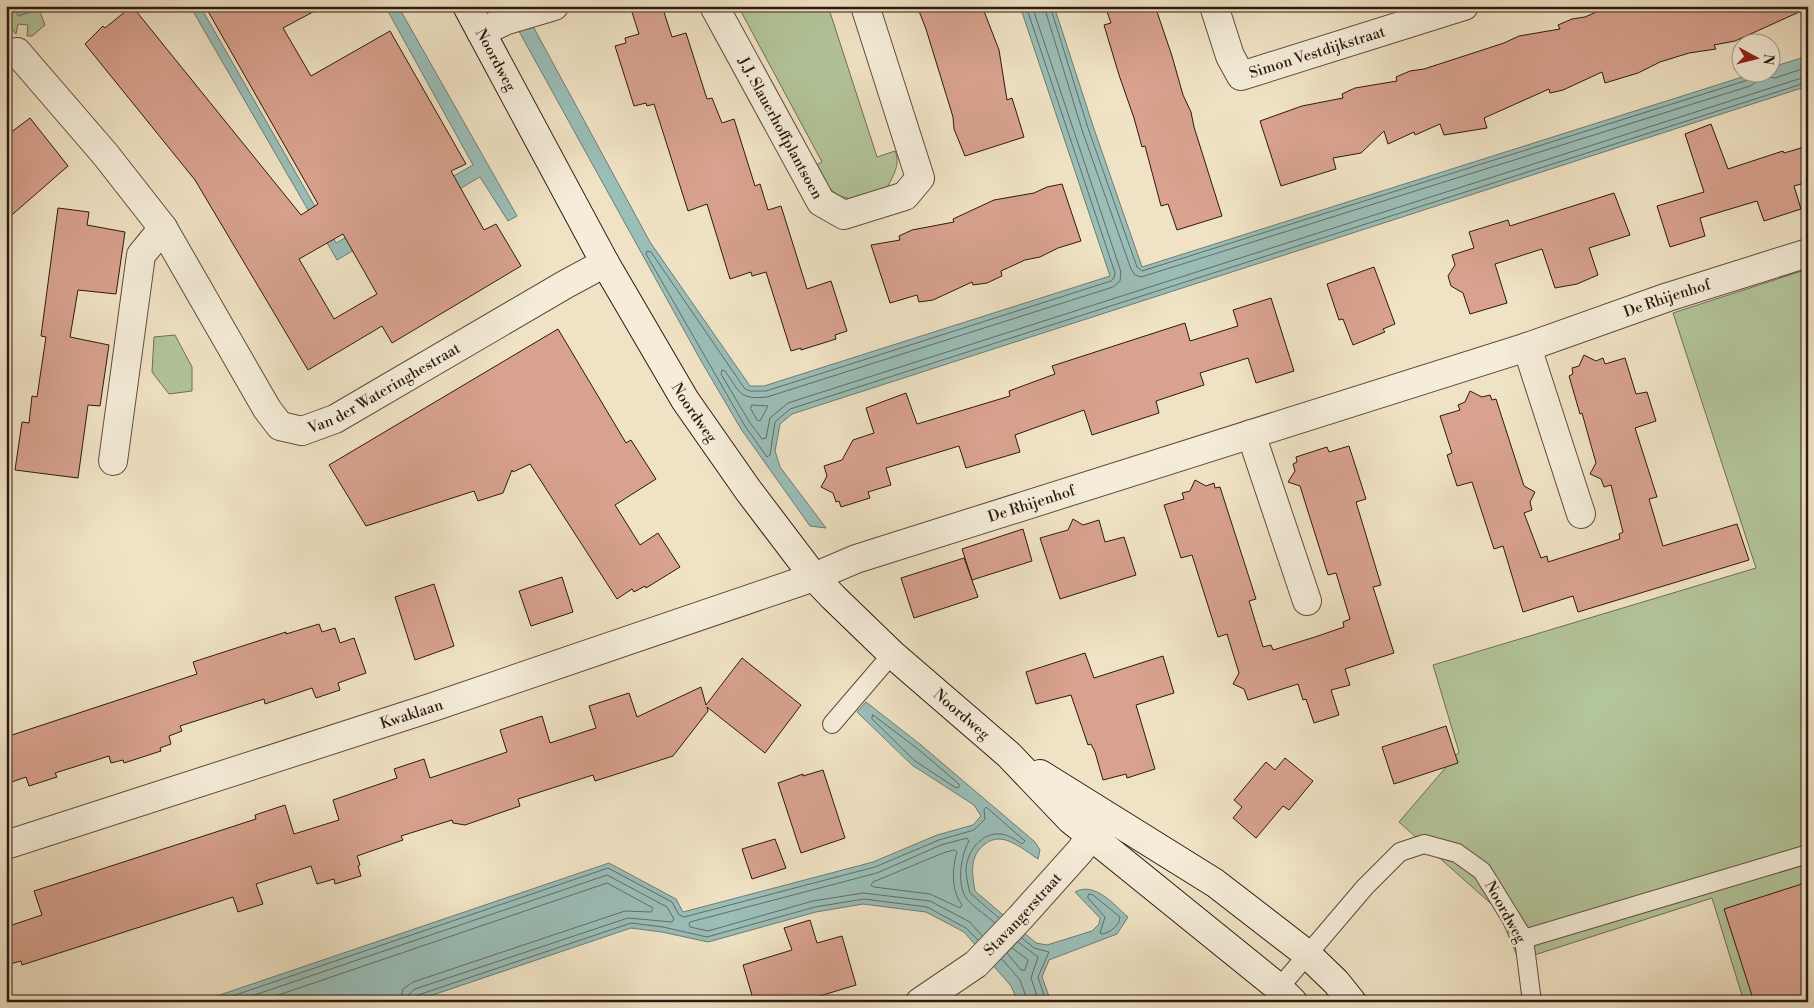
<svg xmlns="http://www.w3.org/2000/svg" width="1814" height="1008" font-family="'Libre Bodoni',serif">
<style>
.green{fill:#b3c59a;stroke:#706f56}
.water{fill:#9abeb8;stroke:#6e7c75}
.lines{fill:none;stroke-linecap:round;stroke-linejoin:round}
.shore{stroke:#646c64;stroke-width:1}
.building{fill:#d8a28e;stroke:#2d1911;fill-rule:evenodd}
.lane-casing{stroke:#5e4c3e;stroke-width:20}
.street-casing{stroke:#5e4c3e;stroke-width:30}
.secondary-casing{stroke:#2d1911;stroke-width:30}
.lane{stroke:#f5edd9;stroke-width:18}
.street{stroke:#f5edd9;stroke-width:28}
.secondary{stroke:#f5edd9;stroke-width:28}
.labels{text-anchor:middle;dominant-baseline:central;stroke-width:5;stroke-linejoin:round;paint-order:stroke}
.street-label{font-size:15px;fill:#2d1911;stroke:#f5edd9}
</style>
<rect width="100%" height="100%" fill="#f0e3c5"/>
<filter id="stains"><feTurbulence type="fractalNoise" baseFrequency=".004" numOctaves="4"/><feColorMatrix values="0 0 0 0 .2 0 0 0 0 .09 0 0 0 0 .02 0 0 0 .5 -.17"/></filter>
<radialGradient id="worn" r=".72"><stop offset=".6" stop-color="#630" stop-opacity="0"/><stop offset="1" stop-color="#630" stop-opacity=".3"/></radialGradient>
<g class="green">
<polygon points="6,6 15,6 18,16 39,9 45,25 32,36 27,36 28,25 18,24 16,34 6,20"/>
<path d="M 738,6 L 828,6 L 877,157 L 895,151 C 901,164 893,176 887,188 C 879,190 860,200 852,199 C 833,197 822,182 814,166 L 822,162 Z"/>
<polygon points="1808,269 1808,1002 1744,1002 1712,898 1519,960 1497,909 1399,822 1459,752 1433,665 1756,568 1673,313"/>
<polygon points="175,335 192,367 192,391 169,394 152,372 154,337"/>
</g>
<g class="water">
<polygon points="15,6 48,6 18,16"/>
<polygon points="190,6 200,6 336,243 473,165 385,6 398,6 517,216 508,221 480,177 337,260"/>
<polygon points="505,6 522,6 650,242 750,386 764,386 1110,276 1020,6 1054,6 1093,126 1142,267 1755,73 1772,72 1772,67 1808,56 1808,86 792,414 780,424 775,451 780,467 826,528 810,526 741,429 700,359"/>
<path d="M 866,702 L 921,745 L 1035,842 L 1040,850 L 1038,859 C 1027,852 1012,839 999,839 C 994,839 988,841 985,844 C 969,856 972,873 975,891 L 1036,943 L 1047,945 L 1092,931 L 1099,924 L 1100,918 L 1075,892 C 1095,881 1114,905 1128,917 L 1117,934 L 1049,960 L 1042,977 L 1051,1002 L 1018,1002 L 1011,986 L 964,932 L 926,912 L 863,904 L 816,912 L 708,942 L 662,932 L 631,928 L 412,1002 L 199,1002 L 609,863 L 676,899 L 683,912 L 873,862 L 937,835 L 973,825 L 981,816 L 974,805 L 912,765 L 857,712 Z"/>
</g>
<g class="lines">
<g class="shore">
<polyline points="1026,6 1115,273 1114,278 1111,281 766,391 750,391 745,389 651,252 647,251 646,254 745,426 767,457 770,455 775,422 790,409 1808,82"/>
<path d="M 1032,6 L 1121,272 L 1120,281 L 1113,287 L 767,397 C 739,400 740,392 725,371 L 722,370 L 721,374 L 750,423 L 762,439 L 766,438 L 770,418 L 788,403 L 1808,76"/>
<polyline points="1044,6 1082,130 1131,269 1135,275 1141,277 1750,86 1756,82 1761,73 1769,77 1775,78 1808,67"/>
<polyline points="1050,6 1088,128 1137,267 1142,271 1748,80 1752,77 1753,72"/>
<polygon points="752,405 768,406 760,421 757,420 751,409"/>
<polygon points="873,715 918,749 959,784 959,787 956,788 915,761 872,719"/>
<path d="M 955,850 L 957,852 C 952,869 951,890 962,905 L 960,908 L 930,894 L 874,887 L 871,885 L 873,882 L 943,853 Z"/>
<path d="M 1089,894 L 1093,895 L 1120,917 C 1119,927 1111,931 1103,934 L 1100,933 L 1105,917 L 1088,898 Z"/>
<path d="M 982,936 L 970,922 L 930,901 L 863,893 L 813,901 L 708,931 L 690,927 L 689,924 L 690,922 L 877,873 L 941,845 L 967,838 L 969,841 C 961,855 957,881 965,896 C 969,904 987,916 995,923"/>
<polyline points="1022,938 1034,948 1049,952 1038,977 1046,1002"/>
<polyline points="1018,942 1038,957 1031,978 1039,1002"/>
<polyline points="1007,953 1021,970 1025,970 1028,960 1012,948"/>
<polyline points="1002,959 1020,980 1028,1002"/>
<path d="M 215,1002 L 608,868 L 672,902 L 679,915 L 684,917 L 875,867 L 939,840 L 974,830 L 985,819 L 984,810 L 986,807 L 1025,841 L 1022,844 C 1016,840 1009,835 1001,834 C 981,832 967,852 966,869 C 966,877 968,885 970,893 L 999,918"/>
<polyline points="234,1002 607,875 667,907 674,919 672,922 628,918 415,989 409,994 407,1002"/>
<polyline points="258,1002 607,883 653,908 651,912 625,911 413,982 403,989 400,1002"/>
<polyline points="414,1002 414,997 418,995 631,923 663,927 707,937 815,907 864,899 927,907 966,928 978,940"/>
</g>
</g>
<g class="building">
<path d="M 132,6 L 301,215 L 318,204 L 205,6 L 324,6 L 283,28 L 311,76 L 390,31 L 466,164 L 451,171 L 484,230 L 496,224 L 521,266 L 392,343 L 382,326 L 308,370 L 195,180 L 85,44 L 103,26 L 105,28 ZM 343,234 L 377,294 L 334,319 L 299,259 Z"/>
<polygon points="630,6 662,6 672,37 686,33 707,99 712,98 722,123 734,119 755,186 760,184 768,210 781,206 807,289 831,281 847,331 835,335 836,339 801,350 801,348 791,351 766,272 752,276 751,272 730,279 707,204 688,211 654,104 647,106 646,103 634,106 615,46 626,43 625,38 639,34"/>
<polygon points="917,6 982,6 999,50 1007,100 1012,98 1024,137 965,156 954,129 953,117 926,29"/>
<polygon points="1105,6 1155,6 1172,56 1183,95 1191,112 1194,127 1222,216 1177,230 1168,204 1161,206 1145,146 1142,147 1134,118 1119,75 1104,25 1111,23"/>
<polygon points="1623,6 1808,6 1808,8 1735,41 1714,45 1716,49 1689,53 1660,62 1638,73 1605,83 1602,72 1563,90 1550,93 1549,89 1484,118 1487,128 1444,135 1440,124 1415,135 1414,132 1388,144 1384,131 1361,153 1333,158 1336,169 1281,186 1260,121 1302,106 1343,98 1342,94 1355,88 1397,81 1396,77 1410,71 1424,69 1504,43 1519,36 1560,29 1558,25 1572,19 1585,17 1601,10"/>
<polygon points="30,118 68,166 6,220 6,136"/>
<polygon points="1711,124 1728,169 1783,151 1784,153 1808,146 1808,182 1794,186 1801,209 1764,221 1757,201 1700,218 1705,236 1670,247 1657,206 1704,192 1685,134"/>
<polygon points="1062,184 1081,241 1058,248 1040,257 1025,260 1001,271 1002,276 987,283 973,285 972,282 933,300 919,302 917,295 890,303 871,245 900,240 899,236 912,230 954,222 953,219 994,200 1034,193 1047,187"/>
<polygon points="1614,193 1630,235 1589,248 1598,275 1577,284 1555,288 1542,249 1495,264 1507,303 1470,314 1463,293 1451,286 1448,276 1455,265 1452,255 1474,248 1469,232 1508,220 1510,226"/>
<polygon points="58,208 89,212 87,225 125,232 116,294 78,290 70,337 109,345 100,406 88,405 78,478 15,470 22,422 29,423 32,396 37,397 46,337 41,336"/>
<polygon points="1374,267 1395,324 1383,329 1385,332 1353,345 1343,319 1339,320 1327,284"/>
<polygon points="1271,298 1294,371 1256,383 1248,358 1200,373 1204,385 1156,401 1159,413 1092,435 1084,410 1015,435 1020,452 966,468 959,446 946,450 886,468 891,485 868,492 870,498 841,507 839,501 836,502 833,493 821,487 827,476 824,466 842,460 853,440 874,433 866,408 906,393 917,424 1010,396 1009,391 1055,374 1052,366 1185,323 1190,341 1238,326 1233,310"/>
<polygon points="558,329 626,443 631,440 656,479 615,505 640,545 658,533 680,567 646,588 645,586 634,592 632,589 617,599 530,464 513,472 512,470 503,493 478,501 474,491 366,526 329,465"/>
<polygon points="1584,355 1596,361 1603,358 1605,364 1625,358 1636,394 1647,392 1656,421 1635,428 1657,497 1649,499 1663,546 1737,524 1749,560 1578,612 1573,596 1523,612 1503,546 1494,549 1472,482 1457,486 1447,455 1452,453 1440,416 1460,410 1458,405 1465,402 1470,391 1482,397 1490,395 1492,400 1496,399 1524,486 1535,492 1530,502 1532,510 1524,513 1541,558 1547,556 1548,562 1620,539 1619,534 1623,532 1611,485 1604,487 1601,479 1590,474 1596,463 1582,413 1580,414 1569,376 1573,374 1572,368 1579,366"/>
<polygon points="1349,446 1366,499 1356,502 1381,585 1373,587 1394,653 1345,669 1350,685 1331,690 1339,715 1314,723 1306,699 1303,700 1298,684 1248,700 1244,689 1233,684 1239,673 1227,634 1218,637 1192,555 1181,558 1164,505 1184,499 1182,493 1190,491 1195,480 1206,486 1214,483 1215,488 1220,487 1256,599 1249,601 1263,647 1271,645 1273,650 1315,637 1344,627 1343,622 1350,619 1336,573 1328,575 1300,486 1288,482 1295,471 1293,464 1297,462 1296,457 1327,447 1329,452"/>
<polygon points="1073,519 1083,525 1099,520 1105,542 1124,537 1136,575 1060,599 1040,538 1068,530"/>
<polygon points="1023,529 1032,561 972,580 962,549"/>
<polygon points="964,558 978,597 914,618 901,578"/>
<polygon points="562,577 573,612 531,626 519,591"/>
<polygon points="434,584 454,646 415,660 395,597"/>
<polygon points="319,624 322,632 335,628 340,643 354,638 366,673 338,683 340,690 316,698 312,688 265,704 264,699 180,726 182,731 169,736 171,744 160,748 161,751 124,763 123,760 111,763 109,756 55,773 57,777 29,786 26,777 6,784 6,737 197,674 193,662 286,632 286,634"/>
<polygon points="1085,653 1094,678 1163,656 1174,693 1136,705 1155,769 1127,778 1126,774 1103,780 1095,752 1091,744 1088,745 1071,695 1036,704 1026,672"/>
<polygon points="742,658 801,705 765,753 707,707 708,711 673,756 595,781 593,775 518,799 520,806 465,825 453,823 452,820 401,836 403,840 357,856 360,865 358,866 361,876 335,884 334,879 317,884 311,866 256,884 263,904 238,912 233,897 22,965 21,961 6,965 6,927 42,915 34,891 256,819 255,815 285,805 294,834 339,820 333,800 397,778 394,769 424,759 430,778 507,752 500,730 542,716 550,743 596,728 589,706 629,693 637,717 701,687 706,705"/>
<polygon points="1446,726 1458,763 1394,784 1382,747"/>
<polygon points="1285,758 1313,781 1289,810 1283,806 1256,838 1233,818 1242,807 1234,800 1266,762 1275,770"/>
<polygon points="823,770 845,838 801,853 778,783 803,774 803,776"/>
<polygon points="775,839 786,868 752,879 742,849"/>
<polygon points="1808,882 1808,1002 1754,1002 1724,909"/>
<polygon points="810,920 817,943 842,936 856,985 800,1002 754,1002 743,965 792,950 784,928"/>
</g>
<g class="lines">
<g class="lane-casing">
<g id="lane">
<polyline points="832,724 892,654"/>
<polyline points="1524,939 1808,854"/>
<polyline points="1279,988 1365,887 1400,852 1424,844 1457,853 1482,871 1524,939 1532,1002"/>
</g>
</g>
<g class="street-casing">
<g id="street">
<path id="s1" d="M 714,6 L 821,202 L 844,215 L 905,196 L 920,178 L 865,6"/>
<path id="s2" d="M 1214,6 L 1230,56 L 1241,76 L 1464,6"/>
<polyline points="481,32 507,20 554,6"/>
<path id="s3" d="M 17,52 L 105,154 L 163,228 L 267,409 L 280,426 L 302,431 L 335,419 L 566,284 L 605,263"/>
<polyline points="1527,347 1581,514"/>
<polyline points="1251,434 1307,601"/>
<polyline points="113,461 141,255 163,228"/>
<path id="s4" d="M 6,845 L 433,707 L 814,577 L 856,559 L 1527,347 L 1668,297 L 1808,253"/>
<path id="s5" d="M 920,1002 L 976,964 L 1020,918 L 1080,851 L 1091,836 L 1090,812"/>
</g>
</g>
<g class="secondary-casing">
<g id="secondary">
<path id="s6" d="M 467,6 L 605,263 L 685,400 L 748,490 L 814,577 L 833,597 L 892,654 L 1009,755 L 1070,819 L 1279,988 L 1293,1002"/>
<polyline points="1040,774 1215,883 1307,954 1336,982 1352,1002"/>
</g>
</g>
<use href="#lane" class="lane"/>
<use href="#street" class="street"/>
<use href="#secondary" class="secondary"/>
</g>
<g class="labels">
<g class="street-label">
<text stroke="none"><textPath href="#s2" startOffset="155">Simon Vestdijkstraat</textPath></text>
<text stroke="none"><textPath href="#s6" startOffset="61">Noordweg</textPath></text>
<text stroke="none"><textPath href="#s1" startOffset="139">J.J. Slauerhoffplantsoen</textPath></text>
<text stroke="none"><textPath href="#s4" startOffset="1749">De Rhijenhof</textPath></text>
<text stroke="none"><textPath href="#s3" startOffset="574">Van der Wateringhestraat</textPath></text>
<text stroke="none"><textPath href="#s6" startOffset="466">Noordweg</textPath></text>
<text stroke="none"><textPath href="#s4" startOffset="1081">De Rhijenhof</textPath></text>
<text stroke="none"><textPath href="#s4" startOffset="426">Kwaklaan</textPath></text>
<text stroke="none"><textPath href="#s6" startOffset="871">Noordweg</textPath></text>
<text transform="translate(1505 912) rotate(61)">Noordweg</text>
<text stroke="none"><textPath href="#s5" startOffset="136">Stavangerstraat</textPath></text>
</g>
</g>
<rect width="1814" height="1008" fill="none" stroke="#f0e3c5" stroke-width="25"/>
<rect x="8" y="8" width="1799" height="993" fill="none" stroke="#2d1911" stroke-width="2.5"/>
<rect x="12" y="12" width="1789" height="983" fill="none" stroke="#2d1911"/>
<g transform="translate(1756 58) rotate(97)"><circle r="24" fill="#f5edd9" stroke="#a59889"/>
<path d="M0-4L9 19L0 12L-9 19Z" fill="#8f2418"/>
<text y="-8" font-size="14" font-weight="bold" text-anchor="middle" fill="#2d1911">N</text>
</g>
<rect width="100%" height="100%" filter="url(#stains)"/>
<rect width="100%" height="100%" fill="url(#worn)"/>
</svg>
